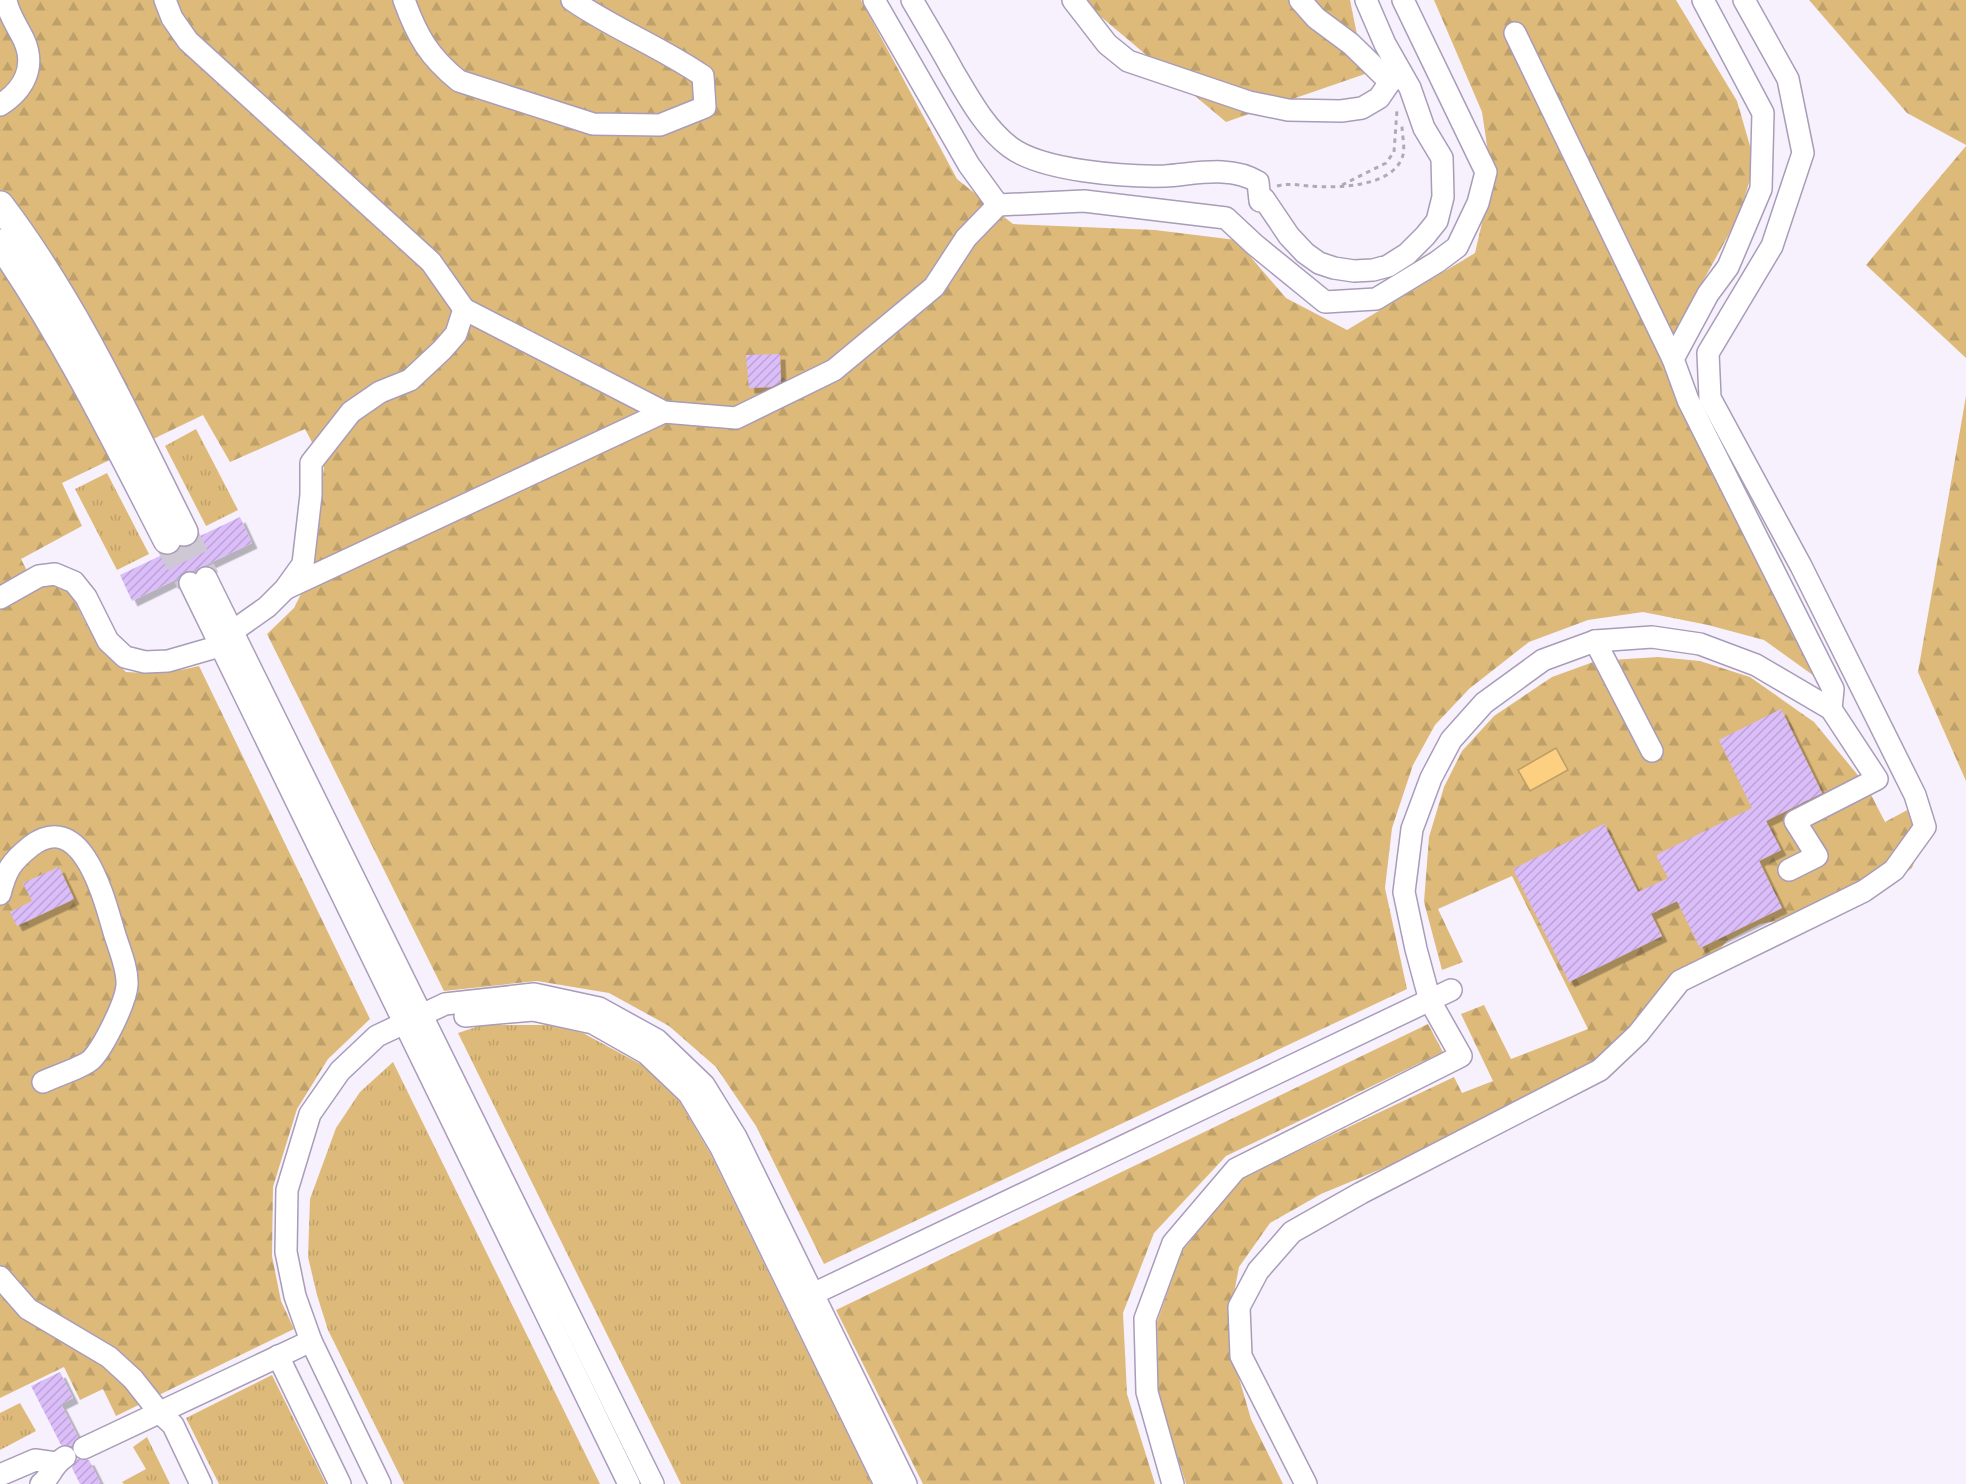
<svg xmlns="http://www.w3.org/2000/svg" width="1966" height="1484" font-family="'Fira Sans',sans-serif">
<style>
.grass{fill:url(#grass-tufts)}
.forest{fill:url(#forest-firs)}
.water{fill:#fcd080;stroke:#bc9c67;stroke-width:1.5}
.building{fill:url(#building-hatch);filter:url(#shadow)}
.lines{fill:none;stroke-linecap:round;stroke-linejoin:round}
.major-tunnel{stroke:#cdc8d3;stroke-width:27;stroke-dasharray:27 14;stroke-linecap:butt}
.minor-casing{stroke:#a99cb8;stroke-width:24}
.major-casing{stroke:#a99cb8;stroke-width:30}
.path{stroke:#b0aab6;stroke-width:3;stroke-dasharray:4.5 4.5;stroke-linecap:butt}
.minor{stroke:#fff;stroke-width:21}
.major{stroke:#fff;stroke-width:27}
</style>
<defs>
<pattern id="grass-tufts" width="24" height="20" patternUnits="userSpaceOnUse" patternTransform="scale(1.5)"><rect width="24" height="20" fill="#deba7a"/><path d="M3 7l-1-3M5 7V3M7 7l1-3M15 17l-1-3M17 17v-4M19 17l1-3" fill="none" stroke="#bea06a"/></pattern>
<pattern id="forest-firs" width="22" height="20" patternUnits="userSpaceOnUse" patternTransform="scale(1.5)"><rect width="22" height="20" fill="#deba7a"/><path d="M5 1l3.5 6h-7zM16 11l3.5 6h-7z" fill="#bea06a"/></pattern>
<pattern id="building-hatch" width="6" height="6" patternUnits="userSpaceOnUse" patternTransform="scale(1.5)"><rect width="6" height="6" fill="#dbbdf9"/><path d="M-1 1l2-2M0 6l6-6M5 7l2-2" fill="none" stroke="#bca2d6"/></pattern>
<filter id="shadow"><feDropShadow dx="5.5" dy="5.5" stdDeviation="0" flood-color="#0004"/></filter>
</defs>
<rect width="100%" height="100%" fill="#f7f1fd"/>
<g class="grass">
<polygon points="196,429 238,510 206,526 165,446"/>
<polygon points="107,473 149,554 117,570 75,489"/>
<polygon points="482,1025 547,1025 583,1033 644,1066 680,1102 710,1153 872,1484 681,1484 458,1033"/>
<polygon points="393,1062 600,1484 404,1484 328,1330 317,1295 308,1257 310,1199 336,1128 360,1092"/>
<polygon points="272,1375 326,1484 219,1484 186,1418"/>
<polygon points="20,1403 36,1431 0,1450 0,1413"/>
<polygon points="147,1437 170,1484 124,1484 122,1482 146,1469 133,1447"/>
</g>
<g class="forest">
<path d="M 0,0 L 861,0 L 957,179 L 1013,224 L 1155,230 L 1236,240 L 1286,298 L 1347,330 L 1475,253 L 1492,179 L 1482,112 L 1434,0 L 1676,0 L 1737,101 L 1755,163 L 1739,216 L 1661,357 L 1821,681 L 1764,640 L 1708,625 L 1643,612 L 1588,620 L 1529,642 L 1469,689 L 1435,725 L 1413,765 L 1392,828 L 1385,888 L 1407,989 L 824,1264 L 756,1126 L 716,1067 L 669,1026 L 609,993 L 537,981 L 444,991 L 267,634 L 294,608 L 310,576 L 318,534 L 324,465 L 305,429 L 230,462 L 203,415 L 62,483 L 82,526 L 21,559 L 37,590 L 53,582 C 79,597 74,602 87,625 C 98,642 112,658 126,672 C 152,674 175,672 199,666 L 370,1019 L 328,1059 L 297,1109 L 273,1187 L 272,1256 L 281,1301 L 294,1329 L 116,1416 L 103,1389 L 80,1400 L 64,1367 L 0,1398 Z"/>
<polygon points="1081,0 1350,0 1365,74 1226,122"/>
<polygon points="1809,0 1966,0 1966,145 1907,113"/>
<polygon points="1966,146 1966,358 1866,265"/>
<polygon points="1966,396 1966,781 1918,672"/>
<polygon points="1658,657 1700,661 1750,677 1814,722 1866,785 1885,822 1911,808 1922,841 1912,868 1884,888 1792,918 1760,924 1727,941 1623,1063 1596,1080 1321,1194 1270,1223 1239,1267 1229,1320 1234,1361 1251,1419 1283,1484 1186,1484 1158,1393 1157,1322 1182,1251 1243,1177 1454,1077 1462,1093 1493,1081 1461,1014 1484,1005 1511,1059 1588,1029 1512,876 1438,909 1463,962 1442,970 1424,902 1429,837 1444,787 1462,751 1494,716 1552,677 1596,661"/>
<polygon points="1428,1024 1443,1052 1226,1156 1154,1233 1123,1313 1127,1394 1155,1484 923,1484 836,1310"/>
</g>
<polygon class="water" points="1556,748 1568,770 1530,791 1518,770"/>
<g class="building">
<polygon points="780,354 781,382 771,387 749,388 746,355"/>
<polygon points="240,517 252,543 193,571 185,571 179,578 132,601 120,575 162,555 174,554 181,547 190,546 198,537"/>
<polygon points="1781,709 1822,793 1766,821 1781,850 1759,861 1782,908 1700,948 1677,901 1651,914 1662,936 1569,982 1513,869 1604,824 1638,892 1668,878 1656,855 1752,808 1719,740"/>
<polygon points="59,867 74,899 17,926 10,912 32,901 23,883"/>
<polygon points="60,1372 73,1398 61,1404 78,1437 71,1446 61,1445 31,1386"/>
<polygon points="77,1459 89,1460 101,1484 80,1484 72,1468"/>
</g>
<g class="lines">
<g class="major-tunnel">
<polyline points="184,532 206,578"/>
<polyline points="167,540 190,583"/>
</g>
<g class="minor-casing">
<g id="minor">
<path d="M 404,0 C 417,36 429,57 459,81 L 593,124 L 660,125 L 705,107 L 703,76 C 661,47 614,29 572,0"/>
<polyline points="874,0 969,165 998,205 1084,201 1226,218 1255,245 1325,302 1376,299 1437,262 1457,247 1478,203 1486,172 1403,0"/>
<path d="M 912,0 C 926,24 940,47 953,71 C 969,98 985,128 1010,147 C 1042,171 1125,177 1165,176 C 1195,174 1231,165 1258,182 L 1260,201 L 1264,199 L 1289,236 L 1305,253 L 1319,263 L 1334,268 L 1354,271 L 1373,270 L 1388,266 L 1407,254 L 1425,236 L 1437,221 L 1443,197 L 1442,158 L 1424,128 L 1410,88 L 1385,44 L 1366,0"/>
<polyline points="1073,0 1107,44 1128,61 1249,102 1288,110 1341,111 1362,108 1379,98 1390,82 1402,75"/>
<polyline points="1300,0 1316,18 1351,44 1390,82"/>
<polyline points="1703,0 1763,113 1761,189 1728,267 1708,294 1673,359 1688,400 1833,689 1831,709"/>
<polyline points="1515,33 1673,359"/>
<path d="M 0,105 C 24,90 36,67 24,40 C 18,27 8,14 6,0"/>
<polyline points="464,309 664,412 736,418 834,370 934,287 966,238 998,205"/>
<polyline points="206,578 653,1484"/>
<polyline points="190,583 629,1484"/>
<polyline points="287,588 664,412"/>
<polyline points="0,598 39,576 55,574 74,582 86,597 108,641 125,657 145,662 168,661 220,646 233,631 267,607 285,589 303,564 311,495 311,463 351,412 380,392 410,380 442,350 456,334 464,309 431,262 188,41 172,18 165,0"/>
<polyline points="1595,641 1652,751"/>
<path d="M 0,894 C 6,870 11,862 31,846 C 82,808 104,898 114,932 C 119,949 128,968 127,985 C 126,1002 104,1046 92,1059 C 86,1066 53,1077 43,1082"/>
<polyline points="465,1016 533,1010 593,1023 646,1053 689,1094 720,1146 885,1484"/>
<polyline points="0,1277 28,1309 109,1357 133,1379 159,1412 173,1425 201,1484"/>
<polyline points="813,1294 1451,990"/>
<polyline points="278,1356 340,1484"/>
<polyline points="84,1448 311,1341"/>
<polyline points="0,1475 35,1460 56,1463"/>
<path d="M 41,1484 C 52,1476 51,1466 65,1457"/>
<polyline points="380,1484 311,1341 295,1296 286,1252 287,1190 310,1114 340,1071 377,1036 445,1004 534,994 599,1008 657,1040 704,1085 736,1137 906,1484"/>
<polyline points="1173,1484 1147,1392 1145,1319 1173,1243 1236,1169 1461,1056 1430,1001 1416,949 1404,892 1412,829 1431,778 1451,740 1484,703 1543,660 1595,641 1652,637 1700,644 1756,665 1831,709 1877,779 1795,821 1817,856 1789,870"/>
<polyline points="1306,1484 1241,1356 1239,1307 1258,1271 1292,1232 1361,1193 1600,1070 1638,1034 1680,981 1864,891 1894,870 1925,827 1915,795 1801,566 1710,398 1708,353 1772,246 1803,153 1788,79 1744,0"/>
</g>
</g>
<g class="major-casing">
<g id="major">
<path d="M 0,205 C 76,305 128,420 184,532"/>
<path d="M 0,243 C 65,337 115,439 167,540"/>
</g>
</g>
<g class="path">
<polyline points="1342,185 1386,163 1394,152 1397,110"/>
<path d="M 1277,186 C 1289,183 1297,185 1309,186 C 1336,188 1390,188 1402,158 C 1406,149 1402,136 1402,126"/>
</g>
<use href="#minor" class="minor"/>
<use href="#major" class="major"/>
</g>
</svg>
